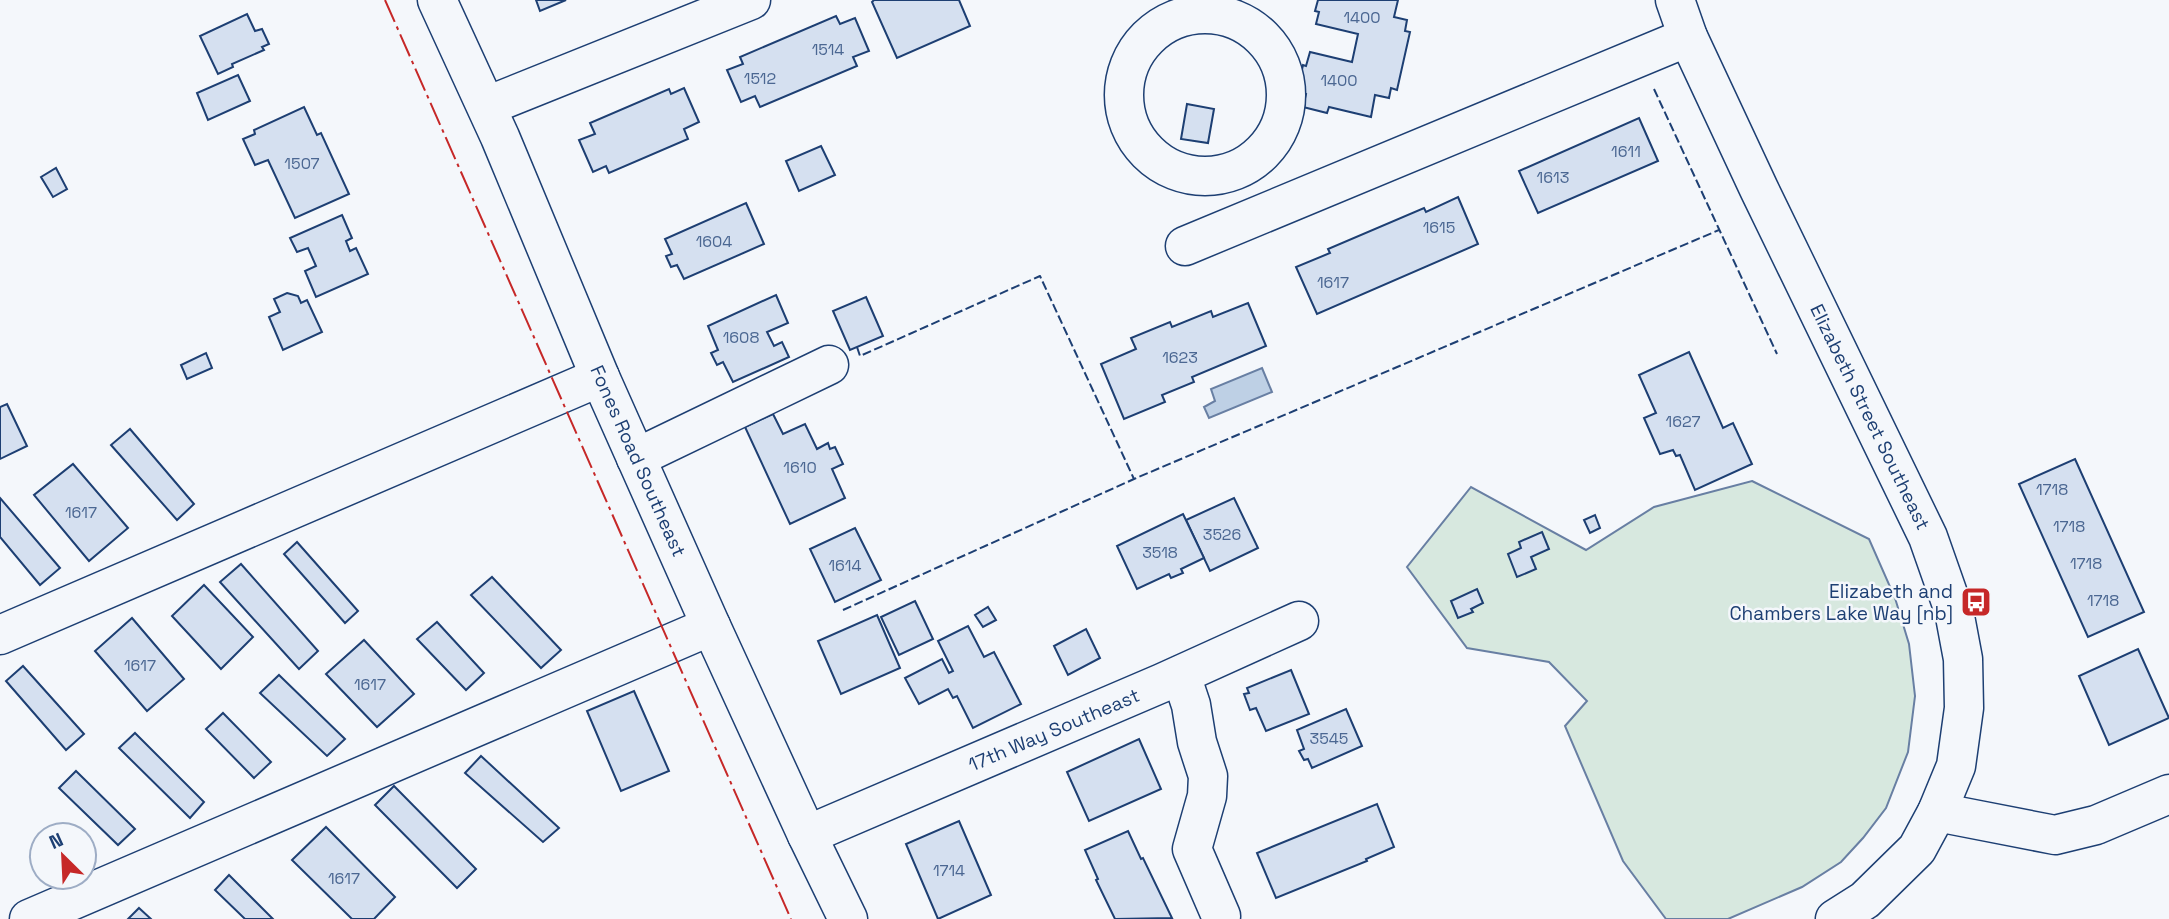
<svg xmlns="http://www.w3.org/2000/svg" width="2169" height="919" font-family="'Space Grotesk',sans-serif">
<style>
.green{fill:#d7e8df;stroke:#687fa3;stroke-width:2}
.water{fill:#bed0e5;stroke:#687fa3;stroke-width:2}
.building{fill:#d5e0f0;stroke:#1d3f73;stroke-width:2}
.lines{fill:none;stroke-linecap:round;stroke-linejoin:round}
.minor-casing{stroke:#1d3f73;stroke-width:41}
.minor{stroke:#f4f7fb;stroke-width:38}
.fence{stroke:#1d3f73;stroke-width:2;stroke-dasharray:9 3.5;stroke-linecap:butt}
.power{stroke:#c62828;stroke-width:2;stroke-dasharray:24 5 3.5 5;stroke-linecap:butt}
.labels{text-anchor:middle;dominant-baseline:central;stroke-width:5;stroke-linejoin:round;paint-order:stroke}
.number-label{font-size:16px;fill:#4b6792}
.street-label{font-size:19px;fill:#1d3f73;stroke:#f4f7fb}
.poi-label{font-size:19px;fill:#1d3f73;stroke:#f4f7fb;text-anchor:end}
</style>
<rect width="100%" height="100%" fill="#f4f7fb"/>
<polygon class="green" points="1752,481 1869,539 1895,598 1909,644 1915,696 1908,752 1886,808 1863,838 1841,862 1802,887 1728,919 1666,919 1623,861 1565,726 1587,701 1549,662 1467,648 1407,567 1471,487 1586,550 1654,507"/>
<polygon class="water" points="1262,368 1272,392 1209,418 1204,407 1215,401 1211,389"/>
<g class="building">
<polygon points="536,0 566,0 540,11"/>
<polygon points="874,0 959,0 970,26 897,58 872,2"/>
<polygon points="1318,0 1398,0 1394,17 1407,20 1405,31 1410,32 1397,90 1391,88 1389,98 1375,95 1371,117 1329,107 1327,113 1303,107 1306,94 1297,92 1303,65 1306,66 1310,52 1352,62 1358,34 1316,24 1319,12 1315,11"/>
<polygon points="247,14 255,31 262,29 269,44 262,47 264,50 232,64 233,67 218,74 200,36"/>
<polygon points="836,16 840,24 855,18 869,51 853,57 857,66 760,107 755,96 741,102 727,70 743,64 740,57"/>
<polygon points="238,75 250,101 208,120 197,93"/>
<polygon points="684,88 699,122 684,129 688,139 609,173 606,166 593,172 579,140 595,134 590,123 669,89 671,94"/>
<polygon points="1187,104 1214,109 1208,143 1181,139"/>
<polygon points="304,107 317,135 321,133 349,194 295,218 268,160 255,165 243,139 255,134 254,130"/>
<polygon points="1639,118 1658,161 1538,213 1519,171"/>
<polygon points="821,146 835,175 799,191 786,161"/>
<polygon points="56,168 67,189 53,197 41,177"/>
<polygon points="1458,197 1478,244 1317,314 1296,267 1330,253 1328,249 1424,208 1426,212"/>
<polygon points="746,203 764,244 684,279 677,265 671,267 666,256 672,254 665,239"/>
<polygon points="342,215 352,238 346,241 350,251 356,248 368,274 316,297 305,271 316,266 308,248 297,252 290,238"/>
<polygon points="287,293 298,296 301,303 307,300 322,332 283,350 269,317 280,312 274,299"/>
<polygon points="776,295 788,323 767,332 774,346 782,342 789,357 733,382 723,362 717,365 711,353 718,350 708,326"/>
<polygon points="866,297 883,336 850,350 833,311"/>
<polygon points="1248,303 1266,346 1192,377 1194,382 1162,395 1165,402 1124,419 1101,364 1136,349 1131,338 1170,322 1172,327 1211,311 1213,317"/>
<polygon points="1689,352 1723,428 1733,423 1752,464 1695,490 1680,455 1676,456 1673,450 1660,454 1644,418 1656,413 1639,375"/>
<polygon points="206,353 212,368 187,379 181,365"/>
<polygon points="7,404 27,446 0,459 0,407"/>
<polygon points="773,414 783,434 805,424 817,449 828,443 830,449 835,447 843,464 832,469 845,498 790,524 745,427"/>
<polygon points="130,429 194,504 177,520 111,445"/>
<polygon points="2075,459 2144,612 2088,637 2019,484"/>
<polygon points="73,464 128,528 89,561 34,495"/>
<polygon points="0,498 60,568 40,585 0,537"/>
<polygon points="1234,498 1258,548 1210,571 1186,520"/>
<polygon points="1183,514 1204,558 1181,569 1183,573 1171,578 1169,574 1137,589 1117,546"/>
<polygon points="1595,515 1600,528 1590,533 1584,520"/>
<polygon points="855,528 881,580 835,602 810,549"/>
<polygon points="1542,532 1549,549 1531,557 1536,569 1517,577 1508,554 1521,548 1519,542"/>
<polygon points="297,542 358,611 345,623 284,554"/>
<polygon points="241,564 318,651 299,669 220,582"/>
<polygon points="492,577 561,650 541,668 471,595"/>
<polygon points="204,585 253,637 221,669 172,616"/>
<polygon points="1477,589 1483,603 1471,609 1473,612 1458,618 1451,601"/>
<polygon points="915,601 933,639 899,655 881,617"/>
<polygon points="988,607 996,620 983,627 975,615"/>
<polygon points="877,615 900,668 841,694 818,641"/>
<polygon points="132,618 184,679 147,711 95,651"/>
<polygon points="437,622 484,673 466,690 417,639"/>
<polygon points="968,626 984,657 994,652 1021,704 973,728 957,696 953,698 948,689 919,704 905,678 942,659 949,673 953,671 938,641"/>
<polygon points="1086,629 1100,658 1068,675 1054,646"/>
<polygon points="364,640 414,694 377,727 326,674"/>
<polygon points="2138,649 2169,718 2109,745 2079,676"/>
<polygon points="23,666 84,734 66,750 6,681"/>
<polygon points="1291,670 1309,714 1266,731 1256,708 1250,710 1244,694 1249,693 1247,688"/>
<polygon points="279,675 345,739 327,756 260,693"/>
<polygon points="634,691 669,771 621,791 587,711"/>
<polygon points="1346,709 1362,746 1312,768 1308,759 1304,760 1299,751 1304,749 1297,730"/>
<polygon points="223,713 271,762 254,778 206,729"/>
<polygon points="135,733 204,802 190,818 119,748"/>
<polygon points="1139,739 1161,789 1089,821 1067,772"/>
<polygon points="481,756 559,828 543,842 465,773"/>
<polygon points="76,771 135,829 118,845 59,788"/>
<polygon points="394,786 476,869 457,888 375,805"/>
<polygon points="1377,804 1394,847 1366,859 1367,861 1276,898 1257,853"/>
<polygon points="959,821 991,895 938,919 906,844"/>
<polygon points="326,827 395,897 374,919 352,919 292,860"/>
<polygon points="1128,831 1141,859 1143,858 1172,918 1115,919 1096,880 1098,879 1085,850"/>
<polygon points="229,875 273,919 245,919 215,890"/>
<polygon points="139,908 151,919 128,919"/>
</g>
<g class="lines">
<g class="minor-casing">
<g id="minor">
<polyline points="437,0 500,137 600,377 711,626 807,835 848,919"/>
<polyline points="1675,0 1688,37 1759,189 1928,537 1954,611 1963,659 1964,708 1956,766 1937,812 1917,849 1865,900 1835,919"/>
<circle cx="1205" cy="95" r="81"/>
<polyline points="487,106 751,0"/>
<polyline points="1185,246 1688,37"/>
<polyline points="636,458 829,365"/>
<polyline points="0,635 600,377"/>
<polyline points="1181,675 1191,705 1197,742 1208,776 1207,796 1192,849 1221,916"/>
<polyline points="1937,812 2055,835 2096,825 2169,794"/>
<polyline points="807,835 1162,683 1299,621"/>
<polyline points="29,919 711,626"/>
</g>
</g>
<use href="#minor" class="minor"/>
<g class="fence">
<polyline points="1654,89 1777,354"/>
<polyline points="857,347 860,356 1040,276 1134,479"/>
<polyline points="843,610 1134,479 1719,230"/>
</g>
<polyline class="power" points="385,0 791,919"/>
</g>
<defs>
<g id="bus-square" transform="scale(1.575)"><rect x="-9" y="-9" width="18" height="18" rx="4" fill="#c62828" stroke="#f4f7fb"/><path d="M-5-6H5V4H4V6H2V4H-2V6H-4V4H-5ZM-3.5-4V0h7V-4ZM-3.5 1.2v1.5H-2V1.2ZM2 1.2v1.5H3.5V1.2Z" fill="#fff"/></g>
</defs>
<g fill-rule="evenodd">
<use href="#bus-square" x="1976" y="602"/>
</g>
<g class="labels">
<g class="number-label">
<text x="1362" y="17">1400</text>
<text x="828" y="49">1514</text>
<text x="760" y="78">1512</text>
<text x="1339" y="80">1400</text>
<text x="1626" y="151">1611</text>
<text x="302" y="163">1507</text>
<text x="1553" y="177">1613</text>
<text x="1439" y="227">1615</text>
<text x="714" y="241">1604</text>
<text x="1333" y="282">1617</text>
<text x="741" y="337">1608</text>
<text x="1180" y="357">1623</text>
<text x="1683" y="421">1627</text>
<text x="800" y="467">1610</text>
<text x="2052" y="489">1718</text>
<text x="81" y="512">1617</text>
<text x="2069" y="526">1718</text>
<text x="1222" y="534">3526</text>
<text x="1160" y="552">3518</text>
<text x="2086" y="563">1718</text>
<text x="845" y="565">1614</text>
<text x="2103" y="600">1718</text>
<text x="140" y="665">1617</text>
<text x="370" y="684">1617</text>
<text x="1329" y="738">3545</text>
<text x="949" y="870">1714</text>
<text x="344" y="878">1617</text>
</g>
<g class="street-label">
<text transform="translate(1870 417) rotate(64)">Elizabeth Street Southeast</text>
<text transform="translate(638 461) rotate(66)">Fones Road Southeast</text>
<text transform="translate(1054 730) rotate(-23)">17th Way Southeast</text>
</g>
<g class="poi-label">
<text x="1953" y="591">Elizabeth and<tspan x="1953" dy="22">Chambers Lake Way [nb]</tspan></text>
</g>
</g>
<g transform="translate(63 856) rotate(336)"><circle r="33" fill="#f4f7fb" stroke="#9eadc5" stroke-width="2"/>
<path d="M0-5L12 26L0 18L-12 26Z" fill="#c62828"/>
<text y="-10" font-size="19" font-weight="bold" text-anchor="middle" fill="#1d3f73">N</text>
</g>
</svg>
